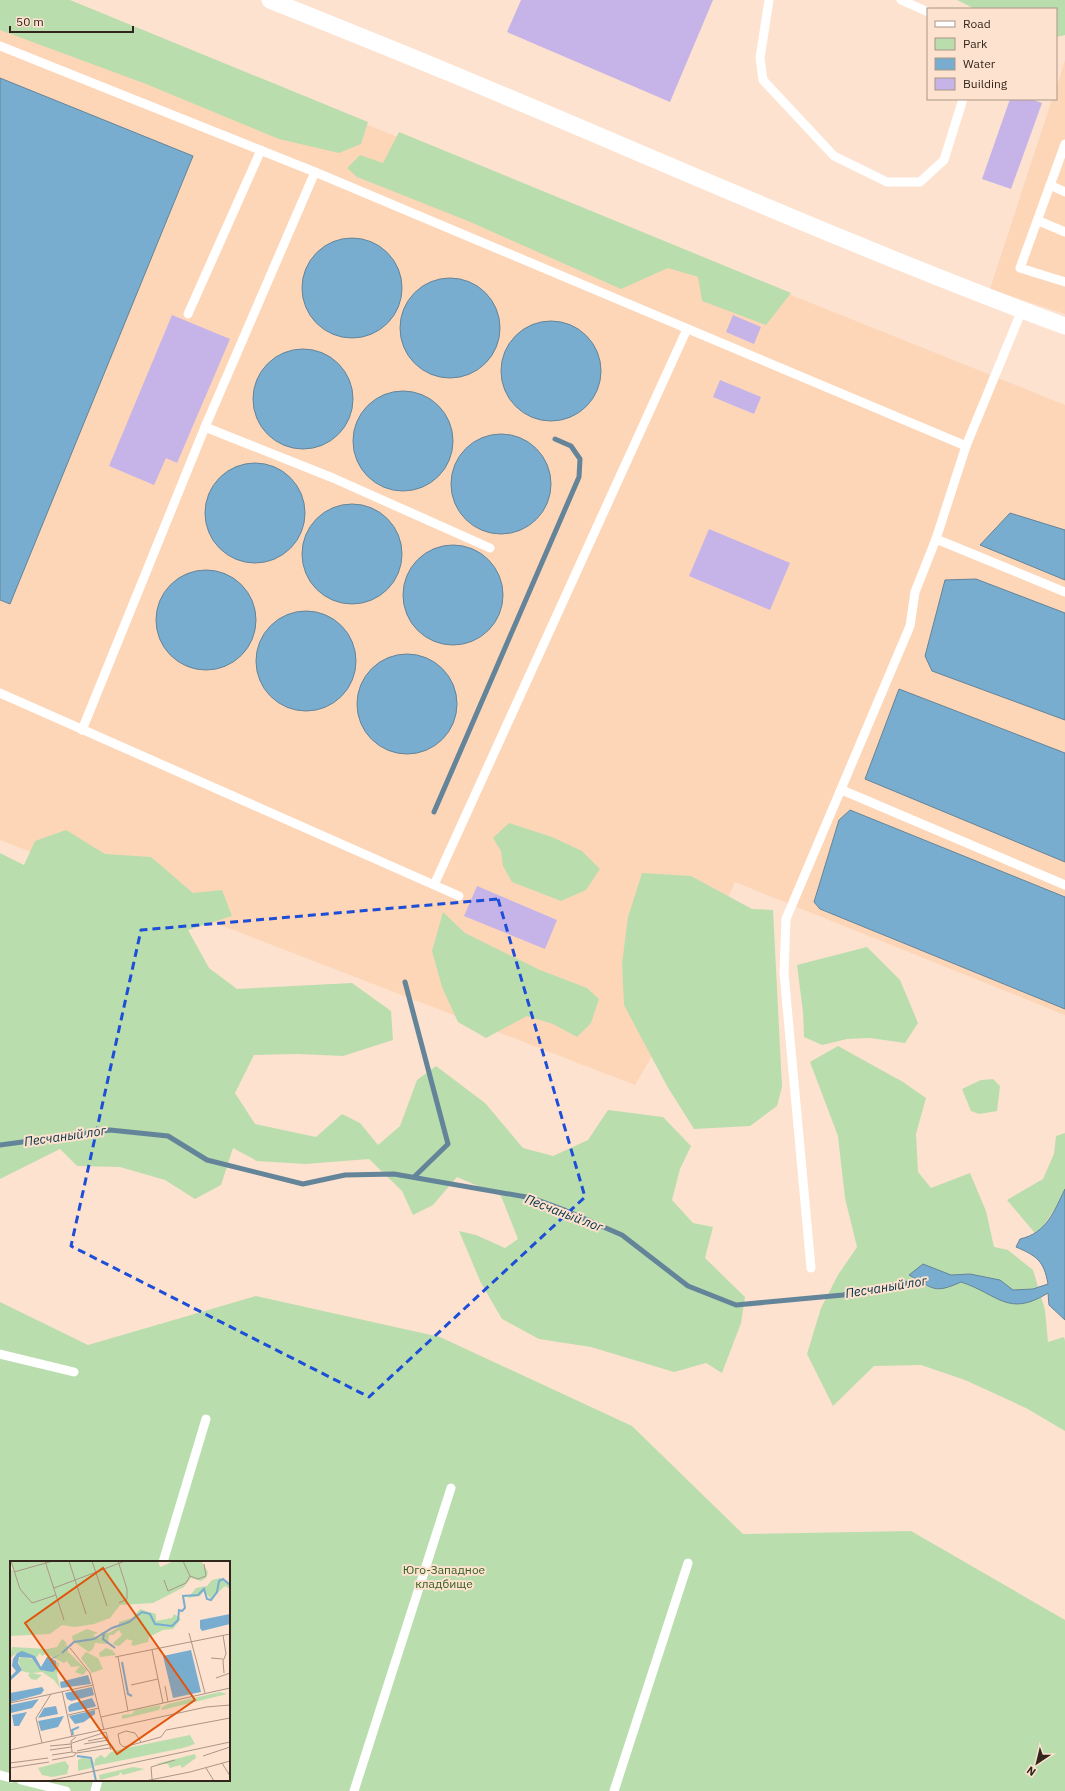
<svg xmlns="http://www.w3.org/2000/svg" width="1065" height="1791" font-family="'IBM Plex Sans',sans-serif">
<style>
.built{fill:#fdd6b8}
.green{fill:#baddae;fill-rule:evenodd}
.water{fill:#79adcf;stroke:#638499}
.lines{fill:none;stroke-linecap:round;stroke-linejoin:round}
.stream{stroke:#638499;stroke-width:5}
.building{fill:#c6b4e8}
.service{stroke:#fff;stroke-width:9}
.minor{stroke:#fff;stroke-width:17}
.marked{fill:none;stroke:#1d4ed8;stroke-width:3;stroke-dasharray:8 5;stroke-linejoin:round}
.labels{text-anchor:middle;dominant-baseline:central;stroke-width:4;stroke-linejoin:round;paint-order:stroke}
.park-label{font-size:12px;fill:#325e21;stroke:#fde2cf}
.water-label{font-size:13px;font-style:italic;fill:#013047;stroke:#fde2cf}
.inset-river{fill:none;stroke:#79adcf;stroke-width:2}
.inset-road{fill:none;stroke:#ab9687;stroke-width:1}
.view{fill:#df560d;fill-opacity:0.15;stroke:#df560d;stroke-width:2}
.inset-edge{fill:none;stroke:#31251c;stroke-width:2}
</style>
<rect width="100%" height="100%" fill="#fde2cf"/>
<g class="built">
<polygon points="0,0 266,84 1065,405 1065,1015 735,882 671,1023 635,1085 0,840"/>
<polygon points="1065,60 1065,314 990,289 1052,99 1056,99 1056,88"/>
</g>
<g class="green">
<polygon points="0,0 70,0 368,122 361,144 339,153 279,139 146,84 0,30"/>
<polygon points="957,0 1065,0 1065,35 1056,37 1056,9 975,9"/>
<polygon points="399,132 791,293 766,325 702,301 698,277 668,268 621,289 468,221 357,177 347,168 360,155 383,163"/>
<polygon points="509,823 552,837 582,851 600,869 586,890 561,901 512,882 503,866 501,851 493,838"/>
<polygon points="66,830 105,854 151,857 193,893 222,890 232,916 188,930 209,968 237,989 352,983 391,1011 393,1040 343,1056 297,1054 254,1055 235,1093 255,1124 316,1137 342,1114 360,1123 378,1145 400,1126 417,1080 436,1066 485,1103 523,1148 553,1156 588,1140 608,1110 663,1117 691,1146 680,1169 672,1200 693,1223 713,1227 705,1258 745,1297 741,1323 722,1373 706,1363 674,1372 591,1347 539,1339 502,1319 481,1283 459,1231 476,1235 505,1248 518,1239 501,1196 457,1177 433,1205 413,1215 402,1191 369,1159 305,1164 257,1161 233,1148 221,1185 195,1199 165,1180 120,1167 77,1166 60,1149 0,1179 0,853 24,865 35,841"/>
<polygon points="642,873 691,876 752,909 773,910 782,1087 777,1106 750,1126 694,1129 667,1086 624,1005 622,964 628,917"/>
<polygon points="443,912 465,933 540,970 587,988 599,999 591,1023 577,1037 553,1024 527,1016 486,1038 458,1022 442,987 432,951"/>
<polygon points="867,947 900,980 918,1023 905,1043 870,1038 847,1039 822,1045 804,1037 803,1012 797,965"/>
<polygon points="838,1046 903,1082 926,1098 916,1134 918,1172 931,1188 970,1173 986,1211 994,1247 1008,1250 1033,1270 1045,1310 1048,1342 1064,1337 1065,1341 1065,1431 1026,1408 965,1380 921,1365 874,1366 833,1406 807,1354 821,1308 838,1275 857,1247 845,1198 838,1136 810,1062"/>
<polygon points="993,1079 1000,1086 997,1111 979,1114 971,1111 962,1089 981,1080"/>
<polygon points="1065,1133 1065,1189 1056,1207 1043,1226 1040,1239 1007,1200 1043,1179 1054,1154 1056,1136"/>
<path d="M 256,1296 L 440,1337 L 632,1426 L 743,1534 L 911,1531 L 1065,1620 L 1065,1791 L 0,1791 L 0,1302 L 88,1345 ZM 11,1562 L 229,1562 L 229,1780 L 11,1780 Z"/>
</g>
<g class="water">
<polygon points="0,78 193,156 10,604 0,600"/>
<circle cx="352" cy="288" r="50"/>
<circle cx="450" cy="328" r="50"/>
<circle cx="551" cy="371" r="50"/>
<circle cx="303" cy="399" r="50"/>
<circle cx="403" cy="441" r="50"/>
<circle cx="501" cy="484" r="50"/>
<circle cx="255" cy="513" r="50"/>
<circle cx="352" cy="554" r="50"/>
<polygon points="1010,513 1065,530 1065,580 980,545"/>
<circle cx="453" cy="595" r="50"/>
<circle cx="206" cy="620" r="50"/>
<polygon points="976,579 1065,613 1065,720 932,671 925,656 945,580"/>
<circle cx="306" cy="661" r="50"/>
<circle cx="407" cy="704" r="50"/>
<polygon points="899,689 1065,753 1065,862 865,779"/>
<polygon points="850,810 1065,897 1065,1009 820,909 814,902 839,820"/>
<path d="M 1065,1189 L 1065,1320 L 1049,1305 L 1048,1293 C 1008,1318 998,1294 961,1282 C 934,1294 934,1289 909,1275 L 923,1264 L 951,1275 L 970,1274 L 1000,1280 L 1013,1290 L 1033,1289 L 1048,1284 C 1044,1261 1037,1256 1016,1247 L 1020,1239 C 1047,1233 1054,1211 1065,1189 Z"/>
</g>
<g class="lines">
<g class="stream">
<polyline points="434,812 579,477 580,459 571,446 555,439"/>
<polyline points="405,982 448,1144 414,1177"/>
<polyline points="0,1145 110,1130 168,1136 207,1160 303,1184 345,1175 394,1174 532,1198 562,1209 622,1235 688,1286 736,1305 843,1295 925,1280"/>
</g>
</g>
<g class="building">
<polygon points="521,0 713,0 670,102 507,32"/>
<polygon points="1010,99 1031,99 1042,103 1011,189 982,179"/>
<polygon points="172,315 230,339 177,463 166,458 154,485 109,466"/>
<polygon points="733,315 761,327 754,344 726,332"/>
<polygon points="720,380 761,397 754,414 713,397"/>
<polygon points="709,529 790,563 770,610 689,576"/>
<polygon points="477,886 557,920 545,949 464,916"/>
</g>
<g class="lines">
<g class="service">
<polyline points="769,0 760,58 763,80 834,156 887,182 920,182 944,160 963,99"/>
<polyline points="901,0 928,12"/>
<polyline points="0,46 315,172 966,446"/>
<polyline points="1065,144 1020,268 1065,282"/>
<polyline points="1050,185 1065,192"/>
<polyline points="1039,221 1065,232"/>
<polyline points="188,314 261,150"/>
<polyline points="205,427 333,478 490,548"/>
<polyline points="936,539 1065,592"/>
<polyline points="0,693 459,896"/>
<polyline points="82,730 205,427 315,172"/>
<polyline points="842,790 1065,885"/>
<polyline points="434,885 687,329"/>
<polyline points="811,1268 784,973 786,919 910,626 915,592 936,539 966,446 1022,310"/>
<polyline points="0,1354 74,1372"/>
<polyline points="163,1562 206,1419"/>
<polyline points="0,1775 11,1778"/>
<polyline points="21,1780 66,1791"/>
<polyline points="95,1791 98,1780"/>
<polyline points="354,1791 451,1488"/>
<polyline points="614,1791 688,1563"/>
</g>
<path class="minor" d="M 270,0 C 330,24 390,48 450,73 C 654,158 857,249 1065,326"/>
</g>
<path class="marked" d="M 498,899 L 585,1197 L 369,1397 L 71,1246 L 141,930 Z"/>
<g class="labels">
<g class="park-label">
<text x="444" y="1569">Юго-Западное<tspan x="444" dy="14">кладбище</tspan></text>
</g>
<g class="water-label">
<text transform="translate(65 1136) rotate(-8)">Песчаный лог</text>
<text transform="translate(564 1213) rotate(21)">Песчаный лог</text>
<text transform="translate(886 1287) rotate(-9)">Песчаный лог</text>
</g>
</g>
<g transform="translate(10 1561)">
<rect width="220" height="220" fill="#fde2cf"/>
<path d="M 0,0 L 148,0 L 150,6 L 164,0 L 191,0 L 198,11 L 196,17 L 191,20 L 181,17 L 174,26 L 143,42 L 110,44 L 100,57 L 84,63 L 65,66 L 52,64 L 40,73 L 0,75 L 0,9 L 3,9 ZM 210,17 L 220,22 L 220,28 L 215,25 L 201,38 L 194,30 L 190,35 L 178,37 L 186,27 L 197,25 L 202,19 ZM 130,48 L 146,53 L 146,60 L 162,57 L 164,53 L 171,58 L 163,68 L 153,69 L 139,76 L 138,81 L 130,83 L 123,85 L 121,83 L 123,80 L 117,78 L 109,85 L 104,84 L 103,82 L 112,74 L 109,69 L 103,74 L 99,74 L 98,83 L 85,82 L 83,88 L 79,91 L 63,80 L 62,75 L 77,68 L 88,72 L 83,74 L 87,77 L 91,76 L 92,71 L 99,72 L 109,66 L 109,61 L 122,57 ZM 52,78 L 56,81 L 58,91 L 77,109 L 73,114 L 65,111 L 70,105 L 61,106 L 57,100 L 54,102 L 36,93 L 32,95 L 30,92 L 27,96 L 8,91 L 0,97 L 2,86 L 37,88 L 47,86 ZM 96,87 L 102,89 L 106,94 L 90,96 L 89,92 ZM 76,91 L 88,97 L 93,108 L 82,112 L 71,97 ZM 11,96 L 23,98 L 29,108 L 34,110 L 46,107 L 45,101 L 49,102 L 47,113 L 50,127 L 44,119 L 32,111 L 22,112 L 32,114 L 26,119 L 21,118 L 18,114 L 20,112 L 12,110 L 8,99 ZM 210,131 L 217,133 L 152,149 L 151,147 L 158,143 ZM 151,144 L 149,149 L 112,158 L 112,154 L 122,153 L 125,149 ZM 180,174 L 185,183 L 173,187 L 84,205 L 85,198 L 91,194 L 95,197 L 101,191 L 112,188 ZM 185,193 L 186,197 L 172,207 L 170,204 L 160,207 L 158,203 L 146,203 ZM 72,197 L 79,198 L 84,202 L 81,207 L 68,210 L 68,199 ZM 55,200 L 59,205 L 57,213 L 42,216 L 32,214 L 28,207 ZM 123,206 L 135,208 L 113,214 L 110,211 L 109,214 L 90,219 L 89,214 Z" fill="#baddae"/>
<path d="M 220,53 L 220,63 L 192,70 L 190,67 L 190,59 ZM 181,89 L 191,131 L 163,137 L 153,95 ZM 12,90 L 25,95 L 31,106 L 37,96 L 42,97 L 53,92 L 42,98 L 46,100 L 46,108 L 43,111 L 30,109 L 22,97 L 9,96 L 8,102 L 12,109 L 0,120 L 0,116 L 6,110 L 2,105 L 3,98 L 7,92 ZM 78,114 L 81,123 L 51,127 L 50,121 ZM 32,126 L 34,129 L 31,133 L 1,141 L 0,132 ZM 82,126 L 84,134 L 61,140 L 57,138 L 55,132 ZM 82,137 L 86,145 L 84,146 L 59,151 L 58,146 L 61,143 ZM 29,138 L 22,147 L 1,152 L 0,144 ZM 46,145 L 48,153 L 28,157 L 34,147 ZM 85,149 L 85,153 L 74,161 L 65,163 L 59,155 ZM 17,151 L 9,165 L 4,165 L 2,154 ZM 54,155 L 48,166 L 31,170 L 28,160 Z" fill="#79adcf"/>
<path class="inset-river" d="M 94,73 L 93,78 L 105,87M 52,92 L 64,81 L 84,78 L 102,67 L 119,61 L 132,51 L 140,53 L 145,63 L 162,65 L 168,59 L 169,49 L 172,50 L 175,47 L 173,35 L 188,34 L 194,28 L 197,38 L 201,39 L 207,31 L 209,20 L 213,18 L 220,24M 112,101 L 118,133 L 122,135M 63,174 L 62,169 L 69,166M 67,195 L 81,197 L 86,220"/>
<path class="inset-road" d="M 1,0 L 10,28 L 22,42 L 46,34M 35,0 L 54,59M 59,0 L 76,53M 82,0 L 97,45M 108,0 L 117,28 L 117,38 L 109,42M 4,11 L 43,0M 180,15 L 188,18 L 196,15 L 194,3M 154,19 L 158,30 L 176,22 L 180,15 L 173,0M 44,27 L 115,0M 179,72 L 195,132M 213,74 L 216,93 L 213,100 L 214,112M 60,87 L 80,112 L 94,169M 142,89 L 153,142M 105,96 L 220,73M 108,96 L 118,150M 201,97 L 213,98M 206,117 L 220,112M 121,124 L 148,118M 155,125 L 158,141M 52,130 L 62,176M 0,142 L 83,124M 58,154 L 89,147M 91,156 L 220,127M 78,180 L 98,176M 131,181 L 125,172 L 116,170 L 108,173 L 110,183 L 114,186 L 151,176 L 156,169 L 220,157M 32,182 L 26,157 L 41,133M 62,182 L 96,171 L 101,189M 74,183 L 99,179M 40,185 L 61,183M 0,189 L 196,146 L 220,144M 40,189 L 61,186M 67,190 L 100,183M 66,192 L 100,187M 42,194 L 62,191M 193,195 L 220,186M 42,199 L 64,195 L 66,192 L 62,191 L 61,180 L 66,176M 0,202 L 38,197M 212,202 L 220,215M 0,207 L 39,201M 196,207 L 204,220M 142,218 L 141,206 L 165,199M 38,220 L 220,181M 135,220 L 180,211 L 220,200"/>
<path class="view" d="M 93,7 L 185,139 L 107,193 L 15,62 Z"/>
<rect width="220" height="220" class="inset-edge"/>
</g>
<rect x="927" y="8" width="130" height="92" fill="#fde2cf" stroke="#ab9687"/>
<rect x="935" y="21" width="20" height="6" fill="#ffffff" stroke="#ab9687"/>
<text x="963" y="28" font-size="12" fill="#31251c">Road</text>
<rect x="935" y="38" width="20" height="12" fill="#baddae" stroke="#ab9687"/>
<text x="963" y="48" font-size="12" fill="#31251c">Park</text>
<rect x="935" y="58" width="20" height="12" fill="#79adcf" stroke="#ab9687"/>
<text x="963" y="68" font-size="12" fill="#31251c">Water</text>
<rect x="935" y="78" width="20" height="12" fill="#c6b4e8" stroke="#ab9687"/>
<text x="963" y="88" font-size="12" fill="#31251c">Building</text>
<g transform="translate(1037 1763) rotate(215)" stroke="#fde2cf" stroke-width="3" paint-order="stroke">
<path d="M0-3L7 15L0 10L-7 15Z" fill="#31251c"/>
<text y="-6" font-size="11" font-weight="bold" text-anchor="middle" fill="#31251c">N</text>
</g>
<path d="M10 26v6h123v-6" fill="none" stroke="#31251c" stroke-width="2"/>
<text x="16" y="26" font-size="12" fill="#31251c" stroke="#fde2cf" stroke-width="3" paint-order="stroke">50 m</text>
</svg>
